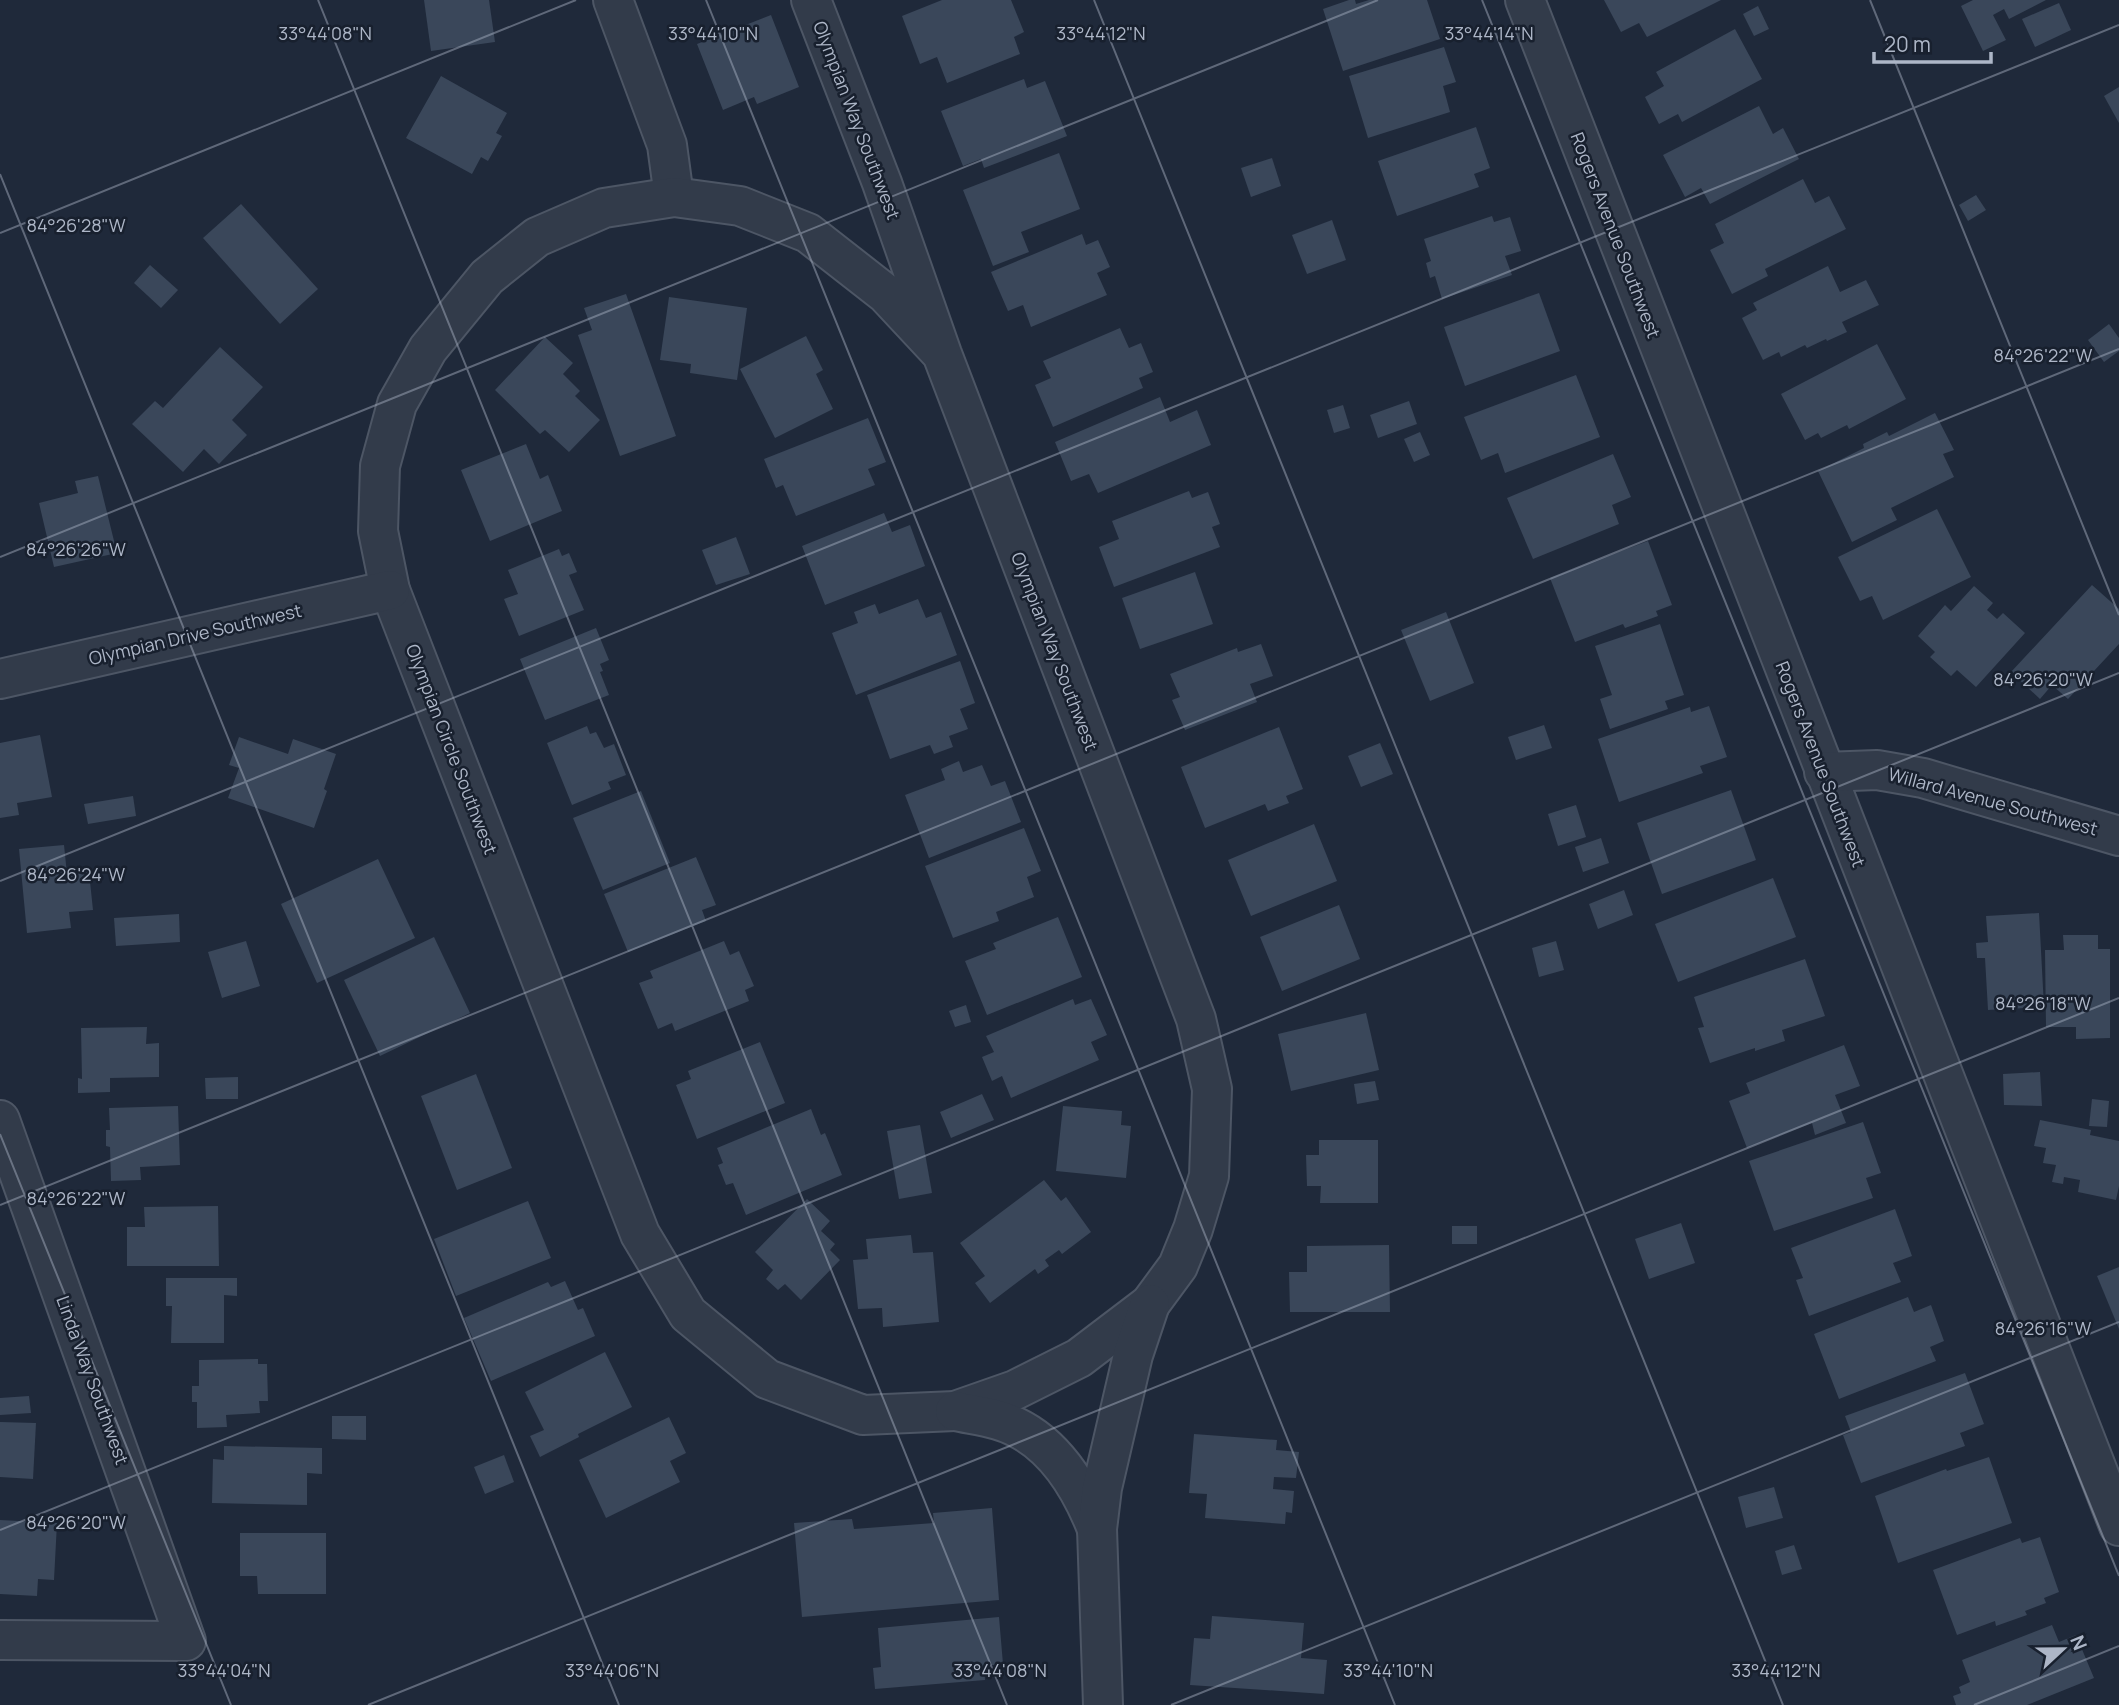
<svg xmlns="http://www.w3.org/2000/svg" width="2119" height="1705" font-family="Manrope,sans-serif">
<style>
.building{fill:#3a475a}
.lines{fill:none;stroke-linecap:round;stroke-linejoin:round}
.minor-casing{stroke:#4d5665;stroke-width:42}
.minor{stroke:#323b4a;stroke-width:38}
.ticks{fill:none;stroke:#adb6c7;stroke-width:2;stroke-opacity:0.45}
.labels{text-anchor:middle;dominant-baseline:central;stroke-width:5;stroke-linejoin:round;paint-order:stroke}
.street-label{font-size:18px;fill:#adb6c7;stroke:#18202e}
.ticks-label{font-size:18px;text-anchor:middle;fill:#adb6c7;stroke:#18202e;stroke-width:5;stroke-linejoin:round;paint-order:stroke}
</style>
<rect width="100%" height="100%" fill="#1f293a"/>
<g class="building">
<polygon points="424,0 489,0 495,42 431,51"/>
<polygon points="942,0 1011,0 1024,32 1014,37 1020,54 947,83 937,57 920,64 902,16"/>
<polygon points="1349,0 1355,0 1356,4 1369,0 1427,0 1440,39 1343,71 1323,9"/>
<polygon points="1604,0 1721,0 1647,37 1639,23 1621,32"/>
<polygon points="1973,0 2046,0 2009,19 2004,9 1993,15 2006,40 1983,51 1961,6"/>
<polygon points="2059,3 2071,30 2035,47 2022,19"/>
<polygon points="1758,6 1769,29 1754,36 1743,14"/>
<polygon points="771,15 799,87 757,104 754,97 723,110 697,44"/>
<polygon points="1735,29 1762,79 1682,122 1678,114 1659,124 1645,97 1664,86 1656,72"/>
<polygon points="1444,47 1456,82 1443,86 1450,112 1368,138 1349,76"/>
<polygon points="441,76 507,113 496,133 502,136 488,161 481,157 472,174 406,138"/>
<polygon points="1024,79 1027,88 1045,81 1067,136 984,168 981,159 963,166 941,111"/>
<polygon points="2119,87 2119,123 2104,96"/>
<polygon points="1759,106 1773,134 1783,128 1799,159 1710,204 1701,188 1685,197 1663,155"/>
<polygon points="1476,127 1490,168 1474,174 1479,187 1397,216 1378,161"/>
<polygon points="1059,153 1080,209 1021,232 1029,252 993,266 963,190"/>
<polygon points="1272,158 1281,186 1251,197 1241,168"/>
<polygon points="1803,179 1815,203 1829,196 1846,229 1765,269 1768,276 1732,294 1710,250 1724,243 1715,224"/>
<polygon points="1976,195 1986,210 1968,221 1959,205"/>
<polygon points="241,204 318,289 280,324 203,238"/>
<polygon points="1492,216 1494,222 1510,217 1521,251 1505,256 1512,275 1442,299 1435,276 1430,278 1426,263 1431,261 1424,239"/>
<polygon points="1332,220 1346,260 1307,274 1292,235"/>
<polygon points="1082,234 1086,245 1098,240 1110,267 1097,273 1107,295 1031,327 1023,305 1008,311 991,272"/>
<polygon points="150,265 178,290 161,308 134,283"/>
<polygon points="1828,266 1840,292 1866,280 1879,305 1842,322 1847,332 1827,341 1826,339 1807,348 1805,345 1781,357 1779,352 1763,360 1742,318 1757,310 1753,303"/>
<polygon points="1539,293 1560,351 1465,386 1444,327"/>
<polygon points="626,294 676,436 620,456 578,335 592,330 584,308"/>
<polygon points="669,297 747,308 737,380 690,373 691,364 660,360"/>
<polygon points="2109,324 2119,338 2119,351 2104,362 2088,340"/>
<polygon points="1120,328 1129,348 1141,343 1153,372 1139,378 1143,388 1053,427 1035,385 1051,378 1043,361"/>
<polygon points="806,336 823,370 816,374 833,409 775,438 740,369"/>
<polygon points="545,337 573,363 563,374 580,391 575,396 600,420 569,452 545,430 540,434 495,390"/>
<polygon points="1877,344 1906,399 1849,429 1847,425 1821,438 1818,433 1805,440 1781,394"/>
<polygon points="220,347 263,387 232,420 247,435 219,464 204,449 183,472 132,424 155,401 163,408"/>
<polygon points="1576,375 1600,437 1505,473 1498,453 1481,460 1464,417"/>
<polygon points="1160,397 1170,422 1197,410 1211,445 1098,493 1089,474 1071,481 1055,442"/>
<polygon points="1409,401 1417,424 1378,438 1370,415"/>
<polygon points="1343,405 1350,428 1334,433 1327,410"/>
<polygon points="1935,413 1954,450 1943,454 1954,477 1891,508 1897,520 1852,542 1818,471 1864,448 1863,444 1887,432 1889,436"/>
<polygon points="868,418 886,462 868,469 875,485 796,516 783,485 776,488 764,459"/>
<polygon points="1420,432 1430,455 1414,462 1404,439"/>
<polygon points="526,444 540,479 548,475 562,511 490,541 461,470"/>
<polygon points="1613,454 1631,497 1612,505 1619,524 1533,559 1507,498"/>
<polygon points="98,476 117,553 54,567 39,503 78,493 75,481"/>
<polygon points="1189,491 1192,498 1208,492 1220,524 1212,527 1220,547 1114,587 1099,547 1119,539 1112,521"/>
<polygon points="1937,509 1971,577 1883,620 1872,596 1860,601 1838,557"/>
<polygon points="884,513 892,532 910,525 925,566 825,605 802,546"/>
<polygon points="736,537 750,574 716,585 702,550"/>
<polygon points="1648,541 1672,605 1656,611 1658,616 1625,628 1623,624 1575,642 1550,578"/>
<polygon points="559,549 562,556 569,553 577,572 569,575 584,610 519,636 504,599 518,594 508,570"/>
<polygon points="1195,572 1213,624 1140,649 1122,598"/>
<polygon points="2092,585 2119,609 2119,644 2068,699 2052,685 2040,699 2011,672"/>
<polygon points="1974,586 1993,603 1987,610 1997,619 2003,613 2025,633 1976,687 1957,670 1951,676 1930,657 1935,652 1918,636 1945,605 1951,611"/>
<polygon points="918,599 926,618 941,612 957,655 856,695 832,633 858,623 854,612 875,604 879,614"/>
<polygon points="1446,612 1474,683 1430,701 1401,630"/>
<polygon points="1660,624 1684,695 1665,701 1668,709 1610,729 1600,699 1612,695 1595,646"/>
<polygon points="596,628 609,660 600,664 603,671 600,672 609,695 545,720 520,659"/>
<polygon points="1261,644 1273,676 1250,684 1257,702 1185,730 1172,700 1180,697 1170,674 1237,648 1238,652"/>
<polygon points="960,661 975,703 960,709 968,729 949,736 953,747 934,754 930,745 890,759 867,695"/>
<polygon points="1709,706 1727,757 1700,766 1703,773 1619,802 1598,739 1690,707 1691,712"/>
<polygon points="1544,725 1552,748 1516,760 1508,737"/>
<polygon points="587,726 590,734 596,732 604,748 614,744 626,775 608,782 611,789 572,805 547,743"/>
<polygon points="1279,727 1303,789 1286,796 1289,803 1268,811 1265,804 1205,828 1181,767"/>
<polygon points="40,735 52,797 17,803 19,815 0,818 0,743"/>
<polygon points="239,737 288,754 293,739 336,754 324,789 327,791 314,828 228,798 239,768 229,765"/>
<polygon points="1380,743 1393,774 1361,787 1348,756"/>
<polygon points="959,761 963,772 982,765 991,786 1005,781 1021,822 929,858 905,795 945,780 941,769"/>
<polygon points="1731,790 1756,860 1662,894 1637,823"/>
<polygon points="641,791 670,863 603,890 573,818"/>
<polygon points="133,796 136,816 88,824 84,804"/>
<polygon points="1576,805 1586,837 1558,846 1548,814"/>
<polygon points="1314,824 1337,881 1251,916 1228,860"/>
<polygon points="1024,828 1041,871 1027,877 1034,897 996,912 999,921 953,938 925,866"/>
<polygon points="1601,838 1609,863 1583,872 1575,847"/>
<polygon points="64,845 67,874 89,872 93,910 69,912 71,928 27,933 19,849"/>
<polygon points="696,857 716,905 702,910 706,921 628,952 604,894"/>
<polygon points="378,859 415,938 317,983 281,904"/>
<polygon points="1773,878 1796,937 1678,982 1655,924"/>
<polygon points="1624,890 1633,915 1598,929 1589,904"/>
<polygon points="1339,905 1360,959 1282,991 1260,937"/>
<polygon points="2039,913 2044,1007 1988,1010 1985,958 1977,958 1976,943 1988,942 1986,916"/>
<polygon points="179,914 180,942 116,946 114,918"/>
<polygon points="1058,917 1082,977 987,1015 965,961 996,949 993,943"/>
<polygon points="2063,935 2098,935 2098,949 2110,949 2110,1038 2076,1039 2076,1027 2046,1027 2045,950 2064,950"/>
<polygon points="434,937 470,1013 380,1056 344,980"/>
<polygon points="246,941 260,986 222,998 208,952"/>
<polygon points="724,941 730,955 739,951 754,986 745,990 749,1001 675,1031 672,1023 658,1029 639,983 653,978 650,971"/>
<polygon points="1556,941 1564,970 1539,977 1532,948"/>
<polygon points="1805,959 1825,1016 1782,1030 1785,1041 1755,1051 1755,1048 1710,1063 1698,1028 1704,1027 1694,997"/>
<polygon points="1073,999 1075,1005 1091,999 1107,1035 1091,1042 1099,1060 1011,1098 1002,1076 992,1081 982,1057 994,1052 986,1036"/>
<polygon points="966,1005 971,1022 955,1027 949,1011"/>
<polygon points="1366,1013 1379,1070 1291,1091 1278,1034"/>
<polygon points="147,1027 146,1044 159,1043 159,1077 110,1078 110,1092 78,1093 78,1078 82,1079 81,1028"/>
<polygon points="760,1042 785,1103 697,1139 676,1085 691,1079 688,1071"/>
<polygon points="1844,1045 1860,1086 1835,1095 1846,1123 1815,1135 1812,1123 1747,1148 1729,1101 1750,1093 1746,1083"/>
<polygon points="2040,1072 2042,1106 2004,1105 2003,1074"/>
<polygon points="476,1074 512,1168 457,1190 421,1096"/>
<polygon points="238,1077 238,1099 206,1099 205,1078"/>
<polygon points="1375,1081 1379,1100 1357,1104 1354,1084"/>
<polygon points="982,1094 994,1120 951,1138 940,1112"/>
<polygon points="2092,1099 2109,1101 2107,1127 2089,1126"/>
<polygon points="178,1106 180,1165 140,1167 141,1180 111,1181 110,1147 106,1146 106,1130 110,1130 109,1108"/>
<polygon points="1063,1106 1122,1111 1121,1125 1131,1126 1126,1178 1056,1171"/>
<polygon points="811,1109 821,1135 825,1133 842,1175 746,1215 733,1183 726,1185 718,1165 723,1163 717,1148"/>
<polygon points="2040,1120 2091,1130 2090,1135 2119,1141 2119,1186 2116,1200 2078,1192 2080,1180 2064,1177 2063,1184 2052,1182 2056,1165 2043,1163 2046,1148 2034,1146"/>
<polygon points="1863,1122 1881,1173 1866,1178 1873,1198 1774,1231 1749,1161"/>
<polygon points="920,1125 932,1193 899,1199 887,1131"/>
<polygon points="1319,1140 1378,1140 1378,1203 1320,1203 1321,1186 1307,1186 1306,1155 1319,1155"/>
<polygon points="1044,1180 1061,1201 1066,1197 1091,1232 1062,1254 1059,1250 1045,1260 1049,1266 1038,1274 1035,1269 990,1303 975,1283 985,1276 960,1243"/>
<polygon points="807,1199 830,1221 821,1231 835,1244 830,1250 840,1260 801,1300 785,1284 778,1290 766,1279 773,1270 755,1252"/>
<polygon points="528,1201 551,1258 456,1296 434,1239"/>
<polygon points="218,1206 219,1266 127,1266 127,1227 145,1227 144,1207"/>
<polygon points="1895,1209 1912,1256 1893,1263 1901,1282 1809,1316 1796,1280 1803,1278 1791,1248"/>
<polygon points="1681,1223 1695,1263 1649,1279 1635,1239"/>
<rect x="1452" y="1226" width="25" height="18"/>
<polygon points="911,1235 913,1253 933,1252 939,1322 883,1327 882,1308 858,1309 853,1260 868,1259 866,1239"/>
<polygon points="1389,1245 1390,1312 1290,1312 1289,1272 1307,1272 1307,1246"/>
<polygon points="2119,1267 2119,1329 2097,1276"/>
<polygon points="166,1278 237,1278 237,1296 224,1295 224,1343 171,1343 172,1306 166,1306"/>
<polygon points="565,1281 578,1310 583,1308 595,1336 491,1381 464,1318 548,1282 551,1287"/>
<polygon points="1908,1297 1914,1312 1931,1305 1944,1341 1930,1347 1936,1361 1839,1399 1814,1334"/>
<polygon points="605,1352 632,1407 578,1434 579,1437 540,1457 530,1436 544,1430 525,1392"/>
<polygon points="258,1359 258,1364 267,1364 268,1401 259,1401 260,1413 226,1415 227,1427 197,1428 197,1402 192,1402 192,1386 199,1386 199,1360"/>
<polygon points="1965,1373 1984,1424 1960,1433 1965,1446 1861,1483 1843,1435 1851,1432 1845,1416"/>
<polygon points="29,1396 31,1413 0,1415 0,1398"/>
<polygon points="332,1416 366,1416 366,1440 332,1439"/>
<polygon points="669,1417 686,1453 670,1461 680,1482 606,1518 579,1460"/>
<polygon points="0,1422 36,1423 33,1479 0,1477"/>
<polygon points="1194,1434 1277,1440 1276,1450 1299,1452 1296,1478 1274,1477 1273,1489 1294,1491 1292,1513 1286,1512 1285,1524 1205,1518 1207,1494 1189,1493"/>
<polygon points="224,1446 322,1448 322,1474 307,1473 307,1505 212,1503 213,1459 224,1460"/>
<polygon points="504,1455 514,1482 485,1494 474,1467"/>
<polygon points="1989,1457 2012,1523 1898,1563 1875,1496 1946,1469 1947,1471"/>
<polygon points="1774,1487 1783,1518 1746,1528 1738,1497"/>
<polygon points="992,1508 999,1600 802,1617 794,1523 852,1519 854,1529 934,1523 933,1513"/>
<polygon points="0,1520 57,1523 54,1580 38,1579 37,1596 0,1594"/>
<polygon points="240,1533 326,1533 326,1594 258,1594 257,1576 240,1576"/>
<polygon points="2040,1537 2059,1592 2044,1598 2046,1603 2025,1611 2027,1615 1996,1626 1995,1621 1957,1635 1933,1570 2020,1538 2022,1543"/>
<polygon points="1794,1545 1802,1569 1782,1575 1775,1551"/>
<polygon points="1212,1616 1304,1623 1301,1658 1327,1660 1324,1694 1190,1685 1194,1638 1210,1639"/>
<polygon points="999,1617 1003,1664 984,1666 985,1680 875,1689 873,1668 881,1667 878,1628"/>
<polygon points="2052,1625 2059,1642 2076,1635 2094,1678 2027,1705 1956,1705 1953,1696 1961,1693 1959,1687 1970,1682 1962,1660"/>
</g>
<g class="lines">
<g class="minor-casing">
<g id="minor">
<polyline points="613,0 667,145 674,197"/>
<polyline points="811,0 882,183 942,354 1196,1019 1212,1089 1209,1176 1193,1229 1178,1266 1150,1304 1079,1358 1015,1390 955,1411 863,1415 767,1379 688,1314 640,1234 390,590 378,531 380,466 397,404 428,349 487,277 537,237 604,208 674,197 740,206 808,233 886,294 942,354"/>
<polyline points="1525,0 2119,1526"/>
<polyline points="0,679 390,590"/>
<polyline points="1824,772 1877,770 1923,778 2119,836"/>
<polyline points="0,1120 186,1641 0,1640"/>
<path d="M 955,1411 C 969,1414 984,1416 998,1420 C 1049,1435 1079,1483 1097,1529"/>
<polyline points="1103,1705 1097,1529 1102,1488 1133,1355 1150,1304"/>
</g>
</g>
<use href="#minor" class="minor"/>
</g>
<path class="ticks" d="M 318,0 L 1007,1705M 706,0 L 1395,1705M 1094,0 L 1783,1705M 1482,0 L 2119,1576M 1870,0 L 2119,615M 0,174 L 619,1705M 0,233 L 576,0M 0,557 L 1378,0M 0,881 L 2119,25M 0,1134 L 231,1705M 0,1205 L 2119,349M 0,1530 L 2119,673M 368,1705 L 2119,998M 1171,1705 L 2119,1322M 1974,1705 L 2119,1646"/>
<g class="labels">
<g class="street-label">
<text transform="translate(857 120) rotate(69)">Olympian Way Southwest</text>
<text transform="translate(1616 235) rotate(69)">Rogers Avenue Southwest</text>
<text transform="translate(195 634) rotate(-13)">Olympian Drive Southwest</text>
<text transform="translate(1055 651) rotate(69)">Olympian Way Southwest</text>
<text transform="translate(452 749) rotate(69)">Olympian Circle Southwest</text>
<text transform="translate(1821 764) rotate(69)">Rogers Avenue Southwest</text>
<text transform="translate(1993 801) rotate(15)">Willard Avenue Southwest</text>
<text transform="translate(93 1380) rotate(70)">Linda Way Southwest</text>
</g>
</g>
<g class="ticks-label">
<text x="325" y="40">33°44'08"N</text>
<text x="713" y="40">33°44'10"N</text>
<text x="1101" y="40">33°44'12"N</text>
<text x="1489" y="40">33°44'14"N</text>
<text x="76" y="232">84°26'28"W</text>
<text x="2043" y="362">84°26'22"W</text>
<text x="76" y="556">84°26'26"W</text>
<text x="2043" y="686">84°26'20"W</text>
<text x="76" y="881">84°26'24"W</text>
<text x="2043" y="1010">84°26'18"W</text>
<text x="76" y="1205">84°26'22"W</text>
<text x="2043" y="1335">84°26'16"W</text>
<text x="76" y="1529">84°26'20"W</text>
<text x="224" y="1677">33°44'04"N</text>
<text x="612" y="1677">33°44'06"N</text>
<text x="1000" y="1677">33°44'08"N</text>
<text x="1388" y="1677">33°44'10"N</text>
<text x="1776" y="1677">33°44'12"N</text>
</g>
<g transform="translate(2063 1649) rotate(68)" stroke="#18202e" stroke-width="5" paint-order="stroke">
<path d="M0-5L12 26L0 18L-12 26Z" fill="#adb6c7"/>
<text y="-10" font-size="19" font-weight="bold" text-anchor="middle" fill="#adb6c7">N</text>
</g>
<path d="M1874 52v10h117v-10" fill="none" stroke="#adb6c7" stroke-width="3.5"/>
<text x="1884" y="52" font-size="21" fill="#adb6c7" stroke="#18202e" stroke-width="5" paint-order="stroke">20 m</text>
</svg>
